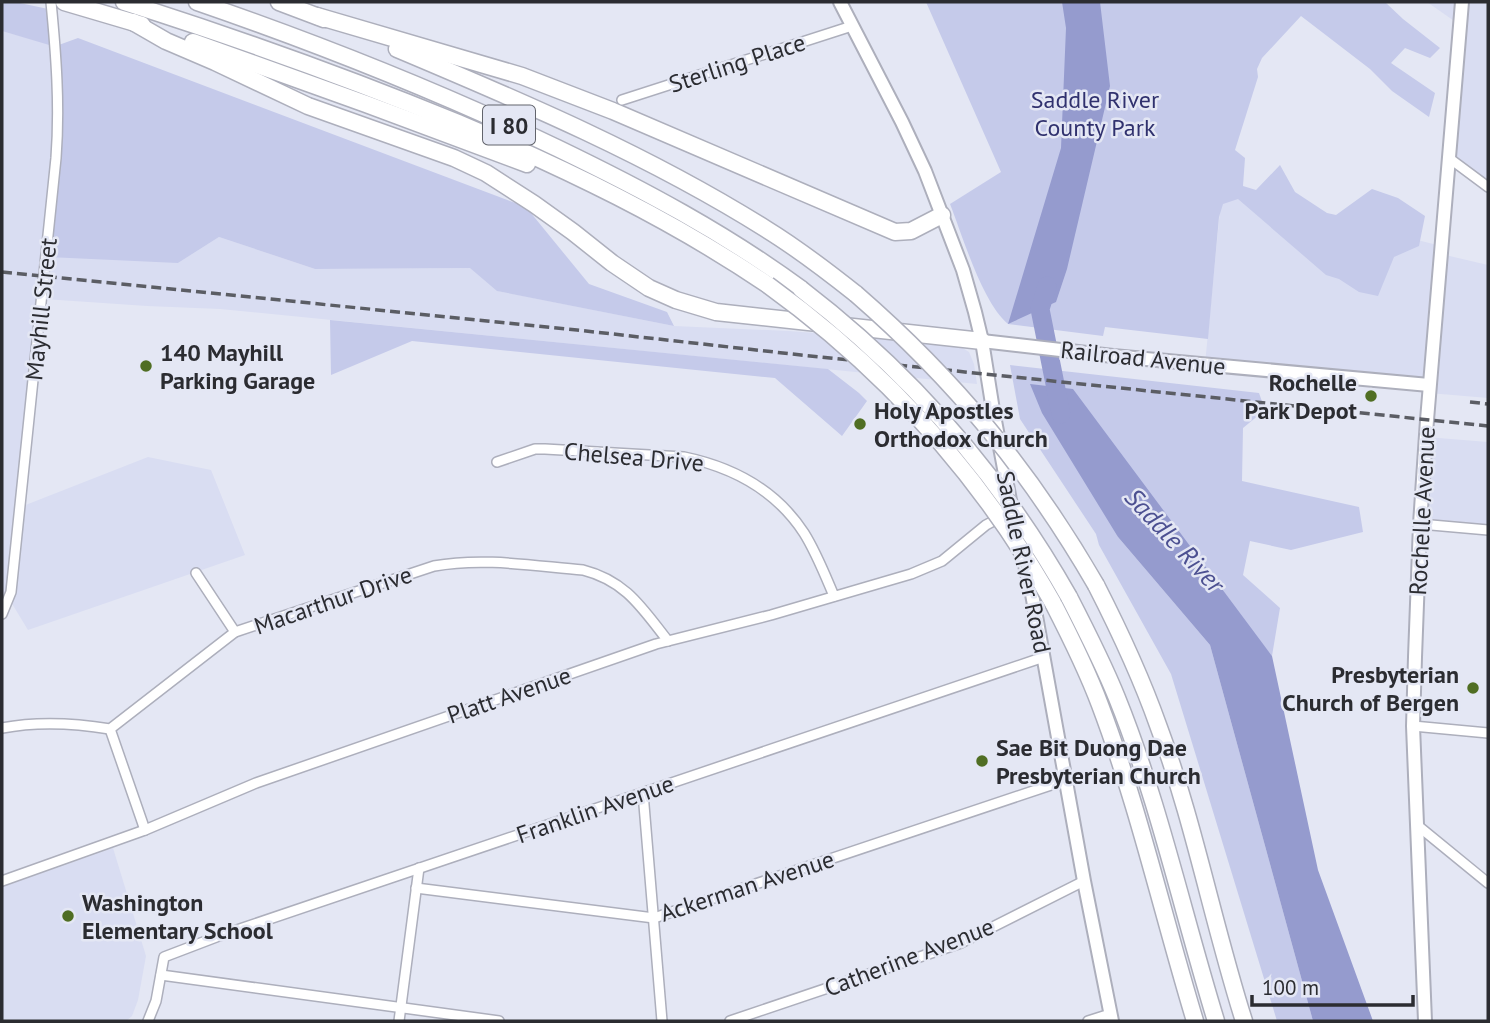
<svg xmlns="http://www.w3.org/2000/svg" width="1490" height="1023" font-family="'PT Sans',sans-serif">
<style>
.built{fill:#d9ddf2}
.green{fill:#c5caea}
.water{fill:#959bce}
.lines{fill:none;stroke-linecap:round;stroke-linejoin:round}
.river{stroke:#959bce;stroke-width:19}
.street-casing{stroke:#adafbc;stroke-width:12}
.secondary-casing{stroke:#adafbc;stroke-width:16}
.highway-casing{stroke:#adafbc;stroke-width:19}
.street{stroke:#fff;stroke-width:9}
.secondary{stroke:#fff;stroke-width:12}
.highway{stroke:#fff;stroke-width:16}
.rail{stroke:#5b5d64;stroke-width:3.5;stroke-dasharray:10 5;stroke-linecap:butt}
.highway-bridge-casing{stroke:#adafbc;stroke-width:19;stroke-linecap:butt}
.highway-bridge{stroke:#fff;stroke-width:16}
.poi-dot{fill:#506e23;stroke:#e4e7f4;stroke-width:2.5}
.labels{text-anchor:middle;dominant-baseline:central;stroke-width:5;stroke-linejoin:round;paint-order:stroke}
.shield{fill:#e4e7f4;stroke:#62646c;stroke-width:2}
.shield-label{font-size:23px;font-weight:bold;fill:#2b2c31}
.street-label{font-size:24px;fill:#2b2c31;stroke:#e4e7f4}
.park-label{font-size:24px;fill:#30316e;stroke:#e4e7f4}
.poi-label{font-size:24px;font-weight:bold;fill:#2b2c31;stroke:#e4e7f4;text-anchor:start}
.water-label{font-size:26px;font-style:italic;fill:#4c5091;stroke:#e4e7f4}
</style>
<rect width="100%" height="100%" fill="#e4e7f4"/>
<g class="built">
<polygon points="1427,2 1488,2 1488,187 1449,158 1460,25"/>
<polygon points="2,31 56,46 178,263 219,237 315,269 471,268 498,291 674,326 789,331 946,343 961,347 969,352 974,364 977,384 220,309 147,306 44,299 23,506 148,457 211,470 245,555 28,630 11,602 2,612"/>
<polygon points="1222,190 1441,246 1441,254 1488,265 1488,398 1429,393 1429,385 1205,364"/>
<polygon points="1426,437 1488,442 1488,530 1420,524"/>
<polygon points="113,848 146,956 138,1000 132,1016 126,1021 2,1021 2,887"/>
</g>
<g class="green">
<polygon points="2,2 15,2 53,10 56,46 78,38 526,207 589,284 667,312 674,326 497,291 470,268 315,269 219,237 178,263 48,257 56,47 2,31"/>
<path d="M 926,2 L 1385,2 L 1403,19 L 1440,48 L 1430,58 L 1405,48 L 1391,63 L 1435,93 L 1429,117 L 1392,91 L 1370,69 L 1301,16 L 1262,58 L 1257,69 L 1258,77 L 1235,150 L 1245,158 L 1243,186 L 1256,190 L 1280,165 L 1295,192 L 1327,213 L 1336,215 L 1372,189 L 1398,198 L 1425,216 L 1419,246 L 1394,257 L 1378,296 L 1359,292 L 1339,279 L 1326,275 L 1238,199 L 1223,204 L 1219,217 L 1208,339 L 1105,327 L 1103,336 L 1008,324 C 982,302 963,237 950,204 L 1001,172 Z"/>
<polygon points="330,320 828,369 859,393 867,401 842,436 775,378 412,341 331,375"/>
<polygon points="1010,365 1259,393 1265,410 1243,428 1242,481 1359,507 1363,532 1291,550 1250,541 1243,575 1280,608 1272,656 1076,411 1118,537 1210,645 1313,1021 1277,1021 1171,674 1099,545 1096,534 1020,419"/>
</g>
<g class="water">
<polygon points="1062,2 1100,2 1110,86 1067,269 1056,302 1008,324 1061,148 1066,28"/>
<polygon points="1030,384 1073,389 1272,656 1318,870 1373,1021 1313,1021 1210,645 1118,537 1042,413"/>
</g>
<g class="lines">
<polyline class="river" points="1047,286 1040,309 1061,414"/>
<g class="street-casing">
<g id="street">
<polyline points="622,100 852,26"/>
<polyline points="1449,158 1488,187"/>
<path d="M 497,462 L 535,449 L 545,449 L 684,457 C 732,467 776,490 804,533 C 816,552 825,575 834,596"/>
<polyline points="1420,524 1488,530"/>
<polyline points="196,573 235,632"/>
<path d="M 2,614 L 11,592 L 56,158 C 60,105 56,54 51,2"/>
<polyline points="1413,726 1488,733"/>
<path d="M 2,728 C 38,721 74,723 110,729 L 235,632 L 434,566 C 483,557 534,566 583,570 C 626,581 642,608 668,641"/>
<polyline points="110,729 145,830"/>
<polyline points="643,793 662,1021"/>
<polyline points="1417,825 1488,883"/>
<polyline points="2,881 145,830 256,783 656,644 771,615 911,574 942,561 986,525 1001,517"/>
<polyline points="416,888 654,918 1066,780"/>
<polyline points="161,975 499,1021"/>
<polyline points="148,1021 156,1001 164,957 219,936 1044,657"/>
<polyline points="399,1021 419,868"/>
<polyline points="730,1021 961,943 1084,881"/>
<polyline points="1088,1021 1110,1014"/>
</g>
</g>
<g class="secondary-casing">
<g id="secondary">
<polyline points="840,2 902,122 925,171 963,270 975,312 982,341 993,410 1012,511 1032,594 1084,881 1112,1021"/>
<polyline points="982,341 1113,356 1429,385"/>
<polyline points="1425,1021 1413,726 1415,657 1420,524 1427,420 1462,2"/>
</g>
</g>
<g class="highway-casing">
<g id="highway">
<polyline points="64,2 142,25"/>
<path d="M 124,2 C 237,38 349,78 458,123 C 566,169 671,219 768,285"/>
<path d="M 197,2 C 319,44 440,92 557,148 C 642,189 725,233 801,289"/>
<polyline points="279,2 324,19"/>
<polyline points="317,16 522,76 613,111 895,232 911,231 942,215"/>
<polyline points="133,22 166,41 215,62 308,106 454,158 486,173 534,204 573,232 612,263 649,288 676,300 716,312 982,341"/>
<polyline points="193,42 366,104 527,164"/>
<path d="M 397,49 C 523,102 650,156 766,229 C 797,248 827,271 856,294"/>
<path d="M 1096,585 C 1119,630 1141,677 1158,725 C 1194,821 1213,924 1244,1021"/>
<path d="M 1069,597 C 1086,630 1103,663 1117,698 C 1159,802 1183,914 1216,1021"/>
<path d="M 1053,603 C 1070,636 1087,670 1100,705 C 1139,808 1163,916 1195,1021"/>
</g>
</g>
<use href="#street" class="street"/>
<use href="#secondary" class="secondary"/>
<use href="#highway" class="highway"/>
<g class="rail">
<polyline points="2,272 577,330 801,355 1488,426"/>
<polyline points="1470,402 1488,404"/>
</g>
<g class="highway-bridge-casing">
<g id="highway-bridge">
<path d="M 768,285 C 886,370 982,477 1053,603"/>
<path d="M 801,289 C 912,374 1000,475 1069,597"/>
<path d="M 856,294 C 955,380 1030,471 1096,585"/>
</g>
</g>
<use href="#highway-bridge" class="highway-bridge"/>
</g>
<g class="poi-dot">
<circle cx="146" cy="366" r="7"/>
<circle cx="1371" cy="396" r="7"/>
<circle cx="860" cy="424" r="7"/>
<circle cx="1473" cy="688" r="7"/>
<circle cx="982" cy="761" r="7"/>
<circle cx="68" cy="916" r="7"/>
</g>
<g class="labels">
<rect class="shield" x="483" y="105.5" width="52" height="39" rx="5"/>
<g class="shield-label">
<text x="509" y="125">I 80</text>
</g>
<g class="street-label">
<text transform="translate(737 63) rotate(-18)">Sterling Place</text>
<text transform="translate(41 309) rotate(-84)">Mayhill Street</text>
<text transform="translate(1143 358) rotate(6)">Railroad Avenue</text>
<text transform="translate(634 457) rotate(5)">Chelsea Drive</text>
<text transform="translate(1422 511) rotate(-87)">Rochelle Avenue</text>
<text transform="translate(1024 562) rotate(78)">Saddle River Road</text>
<text transform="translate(333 600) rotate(-19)">Macarthur Drive</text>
<text transform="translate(509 695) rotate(-19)">Platt Avenue</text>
<text transform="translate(595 809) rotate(-19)">Franklin Avenue</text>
<text transform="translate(747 886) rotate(-18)">Ackerman Avenue</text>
<text transform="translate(909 957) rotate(-21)">Catherine Avenue</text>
</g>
<g class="park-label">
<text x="1095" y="99">Saddle River<tspan x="1095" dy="28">County Park</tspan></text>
</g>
<g class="poi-label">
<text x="160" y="352">140 Mayhill<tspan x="160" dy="28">Parking Garage</tspan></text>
<text x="1357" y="382" text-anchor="end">Rochelle<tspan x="1357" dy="28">Park Depot</tspan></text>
<text x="874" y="410">Holy Apostles<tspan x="874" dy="28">Orthodox Church</tspan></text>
<text x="1459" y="674" text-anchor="end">Presbyterian<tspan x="1459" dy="28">Church of Bergen</tspan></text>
<text x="996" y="747">Sae Bit Duong Dae<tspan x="996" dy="28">Presbyterian Church</tspan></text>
<text x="82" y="902">Washington<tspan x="82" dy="28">Elementary School</tspan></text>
</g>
<g class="water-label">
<text transform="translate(1175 540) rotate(47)">Saddle River</text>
</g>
</g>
<rect width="1490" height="1023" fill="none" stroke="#2b2c31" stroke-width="7"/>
<path d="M1252 995v10h161v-10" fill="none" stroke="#2b2c31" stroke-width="3.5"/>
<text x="1262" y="995" font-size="21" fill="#2b2c31" stroke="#e4e7f4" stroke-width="5" paint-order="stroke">100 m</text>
</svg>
